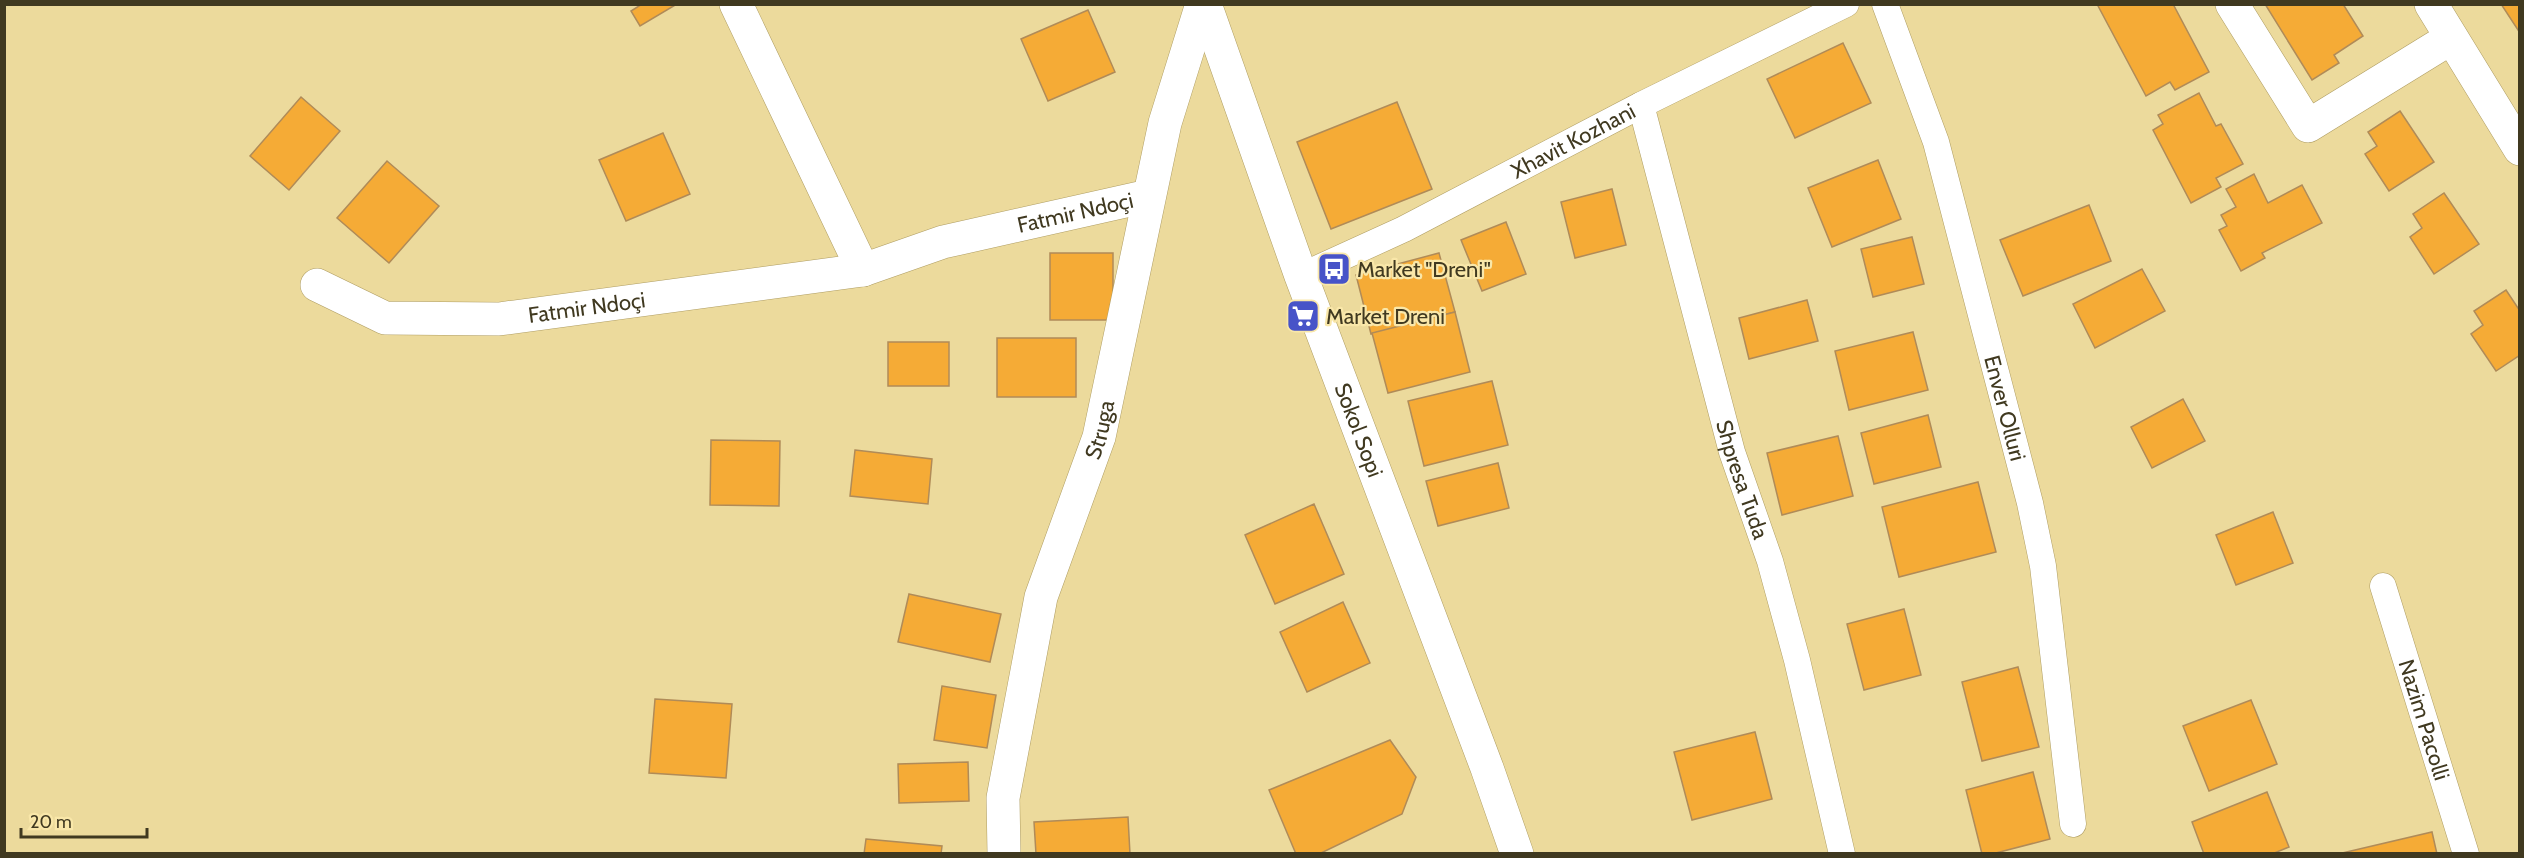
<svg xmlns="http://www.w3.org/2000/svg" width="2524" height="858" font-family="Cabin,sans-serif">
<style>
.building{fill:#f5ab36;stroke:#b08b58;stroke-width:1.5}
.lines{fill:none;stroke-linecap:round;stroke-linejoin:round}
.service-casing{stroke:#af9d62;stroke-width:27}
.minor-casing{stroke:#af9d62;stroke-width:34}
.tertiary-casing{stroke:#af9d62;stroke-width:34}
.service{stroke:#fff;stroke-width:26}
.minor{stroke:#fff;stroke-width:33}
.tertiary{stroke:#fff;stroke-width:33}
.labels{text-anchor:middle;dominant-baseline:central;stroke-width:4.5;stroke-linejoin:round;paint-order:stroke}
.street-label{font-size:22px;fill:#403920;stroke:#f9e7a9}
.poi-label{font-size:22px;fill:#403920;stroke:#f9e7a9;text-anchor:start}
</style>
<rect width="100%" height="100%" fill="#ecda9c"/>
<g class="building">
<polygon points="642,4 677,4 640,26 631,11"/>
<polygon points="2097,4 2173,4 2209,72 2175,90 2170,82 2146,96"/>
<polygon points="2265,4 2343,4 2363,36 2334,55 2339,63 2312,80"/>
<polygon points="2501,4 2520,4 2520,33"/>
<polygon points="1088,10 1115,72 1048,101 1021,39"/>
<polygon points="1843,43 1871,103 1795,138 1767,79"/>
<polygon points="2199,93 2216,126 2221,124 2243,164 2216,178 2221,187 2191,203 2153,130 2163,124 2158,115"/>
<polygon points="301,97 340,131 289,190 250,156"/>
<polygon points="1397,102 1432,189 1331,229 1297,142"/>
<polygon points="2400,111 2434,162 2389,191 2365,154 2377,146 2368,132"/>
<polygon points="663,133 690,194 626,221 599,160"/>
<polygon points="1878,160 1901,219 1832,247 1808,188"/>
<polygon points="387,161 439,206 389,263 337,218"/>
<polygon points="2254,174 2268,203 2302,185 2322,223 2262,253 2265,258 2241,271 2219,230 2227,226 2221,215 2236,207 2226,189"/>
<polygon points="1612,189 1626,245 1575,258 1561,202"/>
<polygon points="2444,193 2479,244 2434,274 2410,237 2422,228 2413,214"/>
<polygon points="2089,205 2111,261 2023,296 2000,240"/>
<polygon points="1506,222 1526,274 1482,291 1461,240"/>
<polygon points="1912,237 1924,284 1873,297 1861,249"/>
<rect x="1050" y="253" width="63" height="67"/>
<polygon points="1439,253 1455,312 1371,334 1356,275"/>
<polygon points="2142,269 2165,311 2095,348 2073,304"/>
<polygon points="2506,290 2520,311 2520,355 2496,371 2471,334 2483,325 2474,311"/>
<polygon points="1807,300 1818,341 1749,359 1739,318"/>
<polygon points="1455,312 1470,372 1388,393 1372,333"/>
<polygon points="1913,332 1928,390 1849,410 1835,351"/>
<rect x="997" y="338" width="79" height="59"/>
<rect x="888" y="342" width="61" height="44"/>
<polygon points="1492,381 1508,445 1424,466 1408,401"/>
<polygon points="2183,399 2205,441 2152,468 2131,427"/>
<polygon points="1928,415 1941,467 1874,484 1861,433"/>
<polygon points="1838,436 1853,496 1782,515 1767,453"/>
<polygon points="711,440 780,441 779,506 710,505"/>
<polygon points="855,450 932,459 928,504 850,496"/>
<polygon points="1498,463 1509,508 1438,526 1426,481"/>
<polygon points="1978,482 1996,552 1899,577 1882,507"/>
<polygon points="1314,504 1344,574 1275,604 1245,535"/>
<polygon points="2273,512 2293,563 2236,585 2216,535"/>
<polygon points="909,594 1001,614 990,662 898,642"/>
<polygon points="1343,602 1370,663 1307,692 1280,632"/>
<polygon points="1904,609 1921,675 1864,690 1847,624"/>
<polygon points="2018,667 2039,747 1982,761 1962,682"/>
<polygon points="942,686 996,695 987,748 934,740"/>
<polygon points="655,699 732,704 726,778 649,773"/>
<polygon points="2251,700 2277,764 2209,791 2183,726"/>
<polygon points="1755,732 1772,799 1692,820 1674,752"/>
<polygon points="1390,740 1416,777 1402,814 1319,854 1296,854 1269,790"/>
<polygon points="968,762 969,801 899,803 898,764"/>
<polygon points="2033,772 2050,839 1992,854 1982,854 1966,790"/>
<polygon points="2267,792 2289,847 2272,854 2204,854 2192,822"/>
<polygon points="1128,817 1130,854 1036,854 1034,822"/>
<polygon points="2432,832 2437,854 2338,854"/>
<polygon points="866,839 942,846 941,854 864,854"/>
</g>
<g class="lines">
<g class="service-casing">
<g id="service">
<path id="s1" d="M 1885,4 L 1936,142 L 2030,503 L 2043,566 L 2073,824"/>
<path id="s2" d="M 1641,105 L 1732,452 L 1770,561 L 1797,660 L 1842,854"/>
<path id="s3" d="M 1301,276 L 1404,229 L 1641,105 L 1846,4"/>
<path id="s4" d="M 2383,586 L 2466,854"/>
</g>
</g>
<g class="minor-casing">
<g id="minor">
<polyline points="736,4 863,270"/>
<polyline points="2232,4 2308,126 2451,38"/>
<polyline points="2431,4 2520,149"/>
<path id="s5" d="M 317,285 L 385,318 L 499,319 L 863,270 L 943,242 L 1148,196"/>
<path id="s6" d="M 1004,854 L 1003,798 L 1041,597 L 1099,437 L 1165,123 L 1202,4"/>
</g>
</g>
<g class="tertiary-casing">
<g id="tertiary">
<path id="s7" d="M 1205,4 L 1301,276 L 1487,768 L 1517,854"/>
</g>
</g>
<use href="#service" class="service"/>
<use href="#minor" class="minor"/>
<use href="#tertiary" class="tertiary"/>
</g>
<defs>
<g id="bus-square" transform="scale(1.725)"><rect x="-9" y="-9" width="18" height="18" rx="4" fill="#4753c8" stroke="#f9e7a9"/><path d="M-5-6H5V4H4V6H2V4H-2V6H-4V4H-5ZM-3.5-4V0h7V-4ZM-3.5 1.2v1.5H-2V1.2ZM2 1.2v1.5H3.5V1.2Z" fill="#fff"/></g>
<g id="supermarket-square" transform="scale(1.725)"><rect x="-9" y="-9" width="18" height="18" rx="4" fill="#4753c8" stroke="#f9e7a9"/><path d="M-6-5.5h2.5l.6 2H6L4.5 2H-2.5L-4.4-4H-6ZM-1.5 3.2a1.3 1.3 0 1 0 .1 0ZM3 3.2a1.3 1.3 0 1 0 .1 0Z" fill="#fff"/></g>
</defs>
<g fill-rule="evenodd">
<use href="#bus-square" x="1334" y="269"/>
<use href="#supermarket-square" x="1303" y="316"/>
</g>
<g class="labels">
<g class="street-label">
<text stroke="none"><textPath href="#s3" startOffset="304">Xhavit Kozhani</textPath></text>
<text stroke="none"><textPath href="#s5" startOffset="777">Fatmir Ndoçi</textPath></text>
<text stroke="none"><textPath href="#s5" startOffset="278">Fatmir Ndoçi</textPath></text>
<text stroke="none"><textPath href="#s1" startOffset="422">Enver Olluri</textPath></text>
<text stroke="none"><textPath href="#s6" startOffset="438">Struga</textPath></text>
<text stroke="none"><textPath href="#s7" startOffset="453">Sokol Sopi</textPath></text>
<text stroke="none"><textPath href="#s2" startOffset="388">Shpresa Tuda</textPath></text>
<text stroke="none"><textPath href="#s4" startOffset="140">Nazim Pacolli</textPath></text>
</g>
<g class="poi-label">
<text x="1357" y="269">Market "Dreni"</text>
<text x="1326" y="316">Market Dreni</text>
</g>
</g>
<rect width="2524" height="858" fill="none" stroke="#403920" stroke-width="12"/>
<path d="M21 828v9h126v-9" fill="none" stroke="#403920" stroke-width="3"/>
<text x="30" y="828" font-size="18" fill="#403920" stroke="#f9e7a9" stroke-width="4.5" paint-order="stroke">20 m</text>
</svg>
